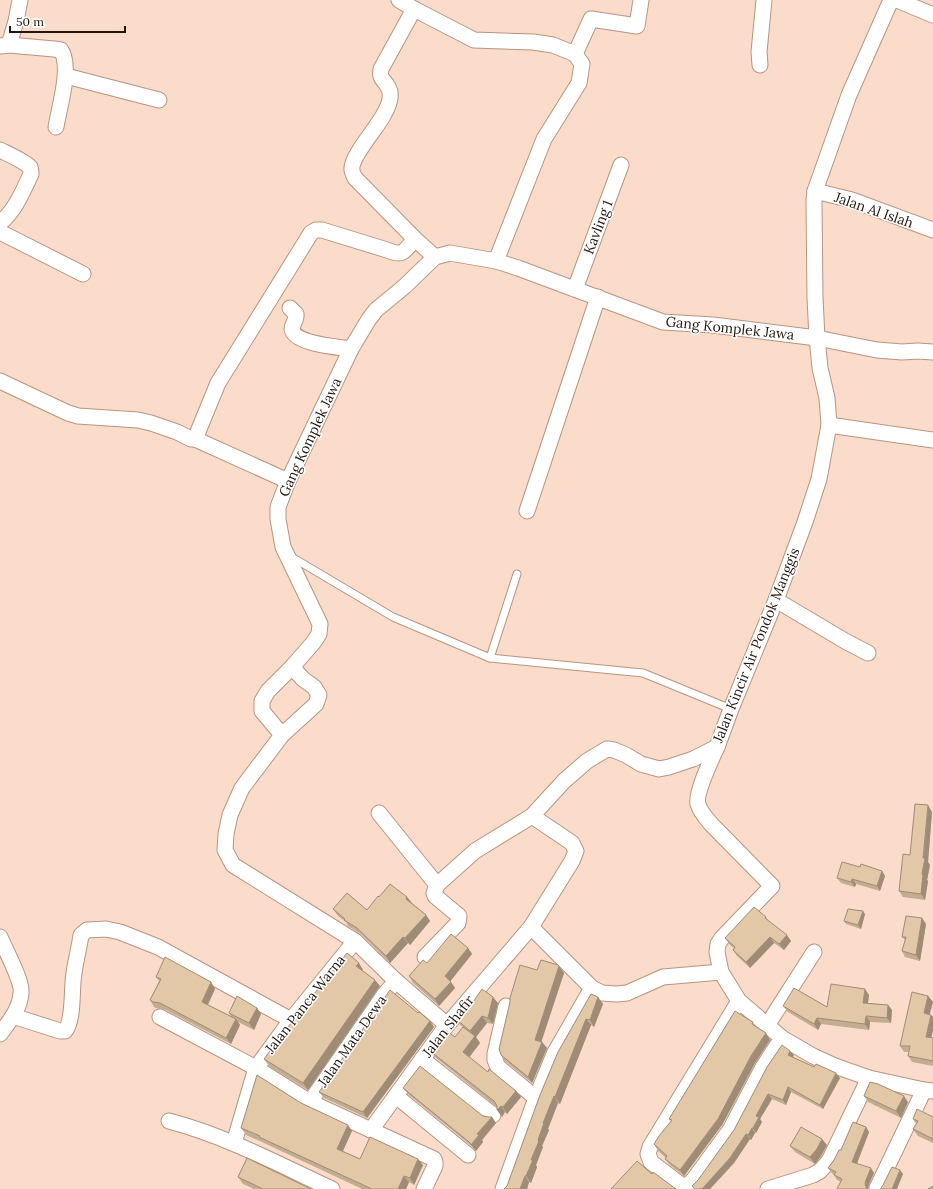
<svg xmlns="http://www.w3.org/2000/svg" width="933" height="1189" font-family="Lora,serif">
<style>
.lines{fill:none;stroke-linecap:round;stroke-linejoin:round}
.service-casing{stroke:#b89480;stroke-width:9}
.minor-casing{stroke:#b89480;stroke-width:17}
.service{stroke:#fff;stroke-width:7}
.minor{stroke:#fff;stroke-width:15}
.wall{fill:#c3ac90}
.shaded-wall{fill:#9f8c76}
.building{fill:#e3c8a8;stroke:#9f8c76}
.labels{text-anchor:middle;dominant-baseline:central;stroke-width:3;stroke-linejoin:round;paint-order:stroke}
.street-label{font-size:14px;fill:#22150d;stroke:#fff}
</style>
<rect width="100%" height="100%" fill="#fbdcca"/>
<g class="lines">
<g class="service-casing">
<g id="service">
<polyline points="290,556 393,617 490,658 643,673 731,709"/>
<polyline points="490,658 517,574"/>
</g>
</g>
<g class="minor-casing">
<g id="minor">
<polyline points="399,0 414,9 474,40 533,42 553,45 575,54 591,19 637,26 641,0"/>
<polyline points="897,0 933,15"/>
<path d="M 414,9 L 381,69 C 379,80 384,79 388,87 C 393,95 388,107 384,114 C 378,127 350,157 352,170 C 352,172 354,176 355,178 L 415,239 L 435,257"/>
<path d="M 9,45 L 54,49 L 61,50 C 72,67 59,108 56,127"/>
<polyline points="1,46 9,45 16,21 20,0"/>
<polyline points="760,65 759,52 764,0"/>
<polyline points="66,76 159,100"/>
<path d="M 0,150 C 8,154 24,161 30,167 C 31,170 31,171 31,174 C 23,191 15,211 0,223"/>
<polyline points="815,191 852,200 933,230"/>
<polyline points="0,232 83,274"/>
<polyline points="496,261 544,139 579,83 582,64 575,54"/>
<polyline points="575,289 621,165"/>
<path d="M 290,308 L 296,314 C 297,320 292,324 292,329 C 294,344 339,347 351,349"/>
<path d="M 0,381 L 68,413 L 78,416 L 138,420 L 151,423 L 177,432 L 191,439 L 195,439 L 218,383 L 311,233 L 316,230 L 322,230 L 387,250 C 404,257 404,251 415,239"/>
<polyline points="829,425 933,440"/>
<polyline points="195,439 288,481"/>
<polyline points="527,511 598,297"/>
<polyline points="776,600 845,641 868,653"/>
<polyline points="282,735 316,704 319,695 314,687 303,679 292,667"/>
<path d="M 717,747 C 712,758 695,794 698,804 C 700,812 707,819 712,825 L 772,886 L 722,938 L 718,944 L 717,952 L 721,972 L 739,1001 L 782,1038 L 813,1056 L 835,1066 L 869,1078 L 924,1090 L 933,1091"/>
<polyline points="379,813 437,885"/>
<polyline points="531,927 592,988 602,993 617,994 627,993 663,977 721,972"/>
<path d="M 0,937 C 5,949 23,982 21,993 C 20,1009 9,1022 0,1034"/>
<polyline points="425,957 458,923 459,916 435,896 434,893 437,885 475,851 532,816 564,781 587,761 607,749 614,750 626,755 641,764 659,769 669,767 693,759 717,747 731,709 776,600 805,522 819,479 829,425 827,398 820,368 817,338 815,298 814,200 815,191 849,95 891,0"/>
<polyline points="739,1001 650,1147 648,1154 651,1162 685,1188 694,1179 730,1130 763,1067 782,1038"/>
<polyline points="506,1006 495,1054 495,1060 498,1067 536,1098"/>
<path d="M 13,1016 L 60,1031 L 65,1031 C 73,1022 72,994 73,982 C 74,966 79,950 81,935 L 87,930 L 106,929 L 120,932 L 158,947 L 291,1020"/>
<polyline points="160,1017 256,1068 310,1102 434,1159 435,1162 435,1166 424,1189"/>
<polyline points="768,1024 814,952"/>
<polyline points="447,1025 396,981 355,941 233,865 225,850 226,834 230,815 242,788 282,735 262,711 262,701 268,691 292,667 313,643 319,634 320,624 283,547 278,519 278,507 288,481 351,349 369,319 376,310 405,286 435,257 450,253 496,261 518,268 663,322 713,325 817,338 877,350 902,352 918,351 933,352"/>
<polyline points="422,1059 493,1115"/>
<polyline points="396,1096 468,1155"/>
<polyline points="310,1102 384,995 396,981"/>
<path d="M 169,1121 C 226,1136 278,1164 332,1189"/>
<polyline points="371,1130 447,1025 531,927 572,861 576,851 572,843 532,816"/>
<polyline points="234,1143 256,1068 291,1020 355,941"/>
<polyline points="877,1188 924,1090"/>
<polyline points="503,1189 536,1098 554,1054 592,988"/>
<polyline points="768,1189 813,1175 820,1171 829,1161 869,1078"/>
</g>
</g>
<use href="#service" class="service"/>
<use href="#minor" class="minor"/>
</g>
<g class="wall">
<polygon points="932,812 928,862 930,865 927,880 928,881 925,900 903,897 899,891 910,855"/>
<polygon points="860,867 882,871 885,876 880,891 856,884 855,887 841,883 837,878"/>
<polygon points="379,897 407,897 412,903 426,915 430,921 410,945 408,943 390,963 361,934 348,926 346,922 338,916 333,909 367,910"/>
<polygon points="865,914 861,929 846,924 844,921"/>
<polygon points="766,917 768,920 791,941 784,950 774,943 750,968 737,956 733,950 734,948 729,944 725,938"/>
<polygon points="922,918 926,924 920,961 905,957 902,951 905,940 902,937"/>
<polygon points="468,948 472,954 450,981 455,988 439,1006 413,983 409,976 427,963"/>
<polygon points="559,966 564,973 541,1041 547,1048 532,1083 505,1061 501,1055 537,970"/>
<polygon points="363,970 363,971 380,986 308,1090 269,1066 264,1059"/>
<polygon points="156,977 211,982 215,989 208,1005 231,1016 229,1013 257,1008 261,1014 254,1030 238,1022 240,1025 231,1044 164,1009 158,1009 154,1007 150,1000 159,981"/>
<polygon points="591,994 603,1004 594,1027 591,1025 560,1104 558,1103 548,1129 549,1130 542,1146 543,1147 536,1165 537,1167 531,1183 529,1182 527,1189 504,1189 507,1186"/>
<polygon points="869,995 868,1003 888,1005 892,1010 891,1023 870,1022 869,1030 821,1024 818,1030 788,1012 783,1006 827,1007"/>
<polygon points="928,996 933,1002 930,1014 933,1017 933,1030 931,1038 933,1038 933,1066 912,1062 908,1056 909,1052 904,1052 900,1046"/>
<polygon points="473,1002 498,1003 493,1024 487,1023 476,1037 480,1043 469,1057 488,1072 516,1091 521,1097 507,1114 505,1112 502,1117 497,1110 497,1107 435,1057 430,1051 455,1037 463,1027 460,1025 456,1019"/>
<polygon points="756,1026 770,1040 755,1063 722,1125 684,1176 670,1165 665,1159 666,1158 658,1151 654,1144 671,1121 669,1119"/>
<polygon points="434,1027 367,1118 324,1098 319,1092"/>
<polygon points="794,1055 793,1057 814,1067 840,1078 823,1109 791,1092 786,1105 772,1099 760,1119 762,1122 756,1133 755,1133 751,1140 750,1139 734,1163 710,1189 694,1189 692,1186 698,1180"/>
<polygon points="403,1088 488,1117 492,1117 496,1123 482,1140 483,1142 476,1151 474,1148 408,1094"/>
<polygon points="864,1096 908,1102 901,1118 868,1102"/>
<polygon points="301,1103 352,1131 343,1151 360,1159 423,1165 414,1185 409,1182 406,1189 362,1189 264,1143 262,1142 246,1135 241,1128"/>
<polygon points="933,1117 933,1143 918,1136 913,1129 916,1124 913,1119"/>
<polygon points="866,1127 869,1132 857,1163 874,1173 869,1184 868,1189 837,1189 841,1182 837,1180 834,1175 831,1172 828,1168 841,1150"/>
<polygon points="827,1145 821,1156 815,1164 795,1152 790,1146"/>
<polygon points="238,1177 311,1189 254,1189 243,1184"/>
</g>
<g class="shaded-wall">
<polygon points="928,805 932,812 928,862 930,865 927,880 928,881 925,900 921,894"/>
<polygon points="882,871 885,876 880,891 877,886"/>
<polygon points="852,879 856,884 855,887 851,882"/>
<polygon points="407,897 412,903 406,899"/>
<polygon points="863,911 865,914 861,929 858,925"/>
<polygon points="426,915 430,921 410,945 405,938"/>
<polygon points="922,918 926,924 920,961 916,955"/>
<polygon points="787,935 791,941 784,950 779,944"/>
<polygon points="403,937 408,943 390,963 386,956"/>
<polygon points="770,937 774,943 750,968 746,962"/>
<polygon points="468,948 472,954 449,983 445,976"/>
<polygon points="359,963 363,970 361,973 356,966"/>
<polygon points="559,966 564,973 540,1046 535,1040"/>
<polygon points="375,980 380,986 308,1090 303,1083"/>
<polygon points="211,982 215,989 206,1008 202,1002"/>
<polygon points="451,982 455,988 439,1006 435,999"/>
<polygon points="865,989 869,995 867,1009 863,1003"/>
<polygon points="928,996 933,1002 928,1019 924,1013"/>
<polygon points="493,997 498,1003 493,1024 488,1018"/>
<polygon points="598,997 603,1004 594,1027 590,1020"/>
<polygon points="888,1005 892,1010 891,1023 887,1018"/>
<polygon points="257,1008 261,1014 254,1030 249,1023"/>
<polygon points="931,1015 933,1017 933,1030 930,1043 926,1037"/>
<polygon points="482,1016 487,1023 476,1037 480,1043 468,1059 463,1052 474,1037 470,1031"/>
<polygon points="866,1016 870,1022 869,1030 865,1024"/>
<polygon points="817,1018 821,1024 818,1030 814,1024"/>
<polygon points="236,1019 240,1025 231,1044 226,1038"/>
<polygon points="586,1019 591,1025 560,1104 555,1097"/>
<polygon points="430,1021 434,1027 367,1118 363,1112"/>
<polygon points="766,1033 770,1040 755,1063 722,1125 684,1176 680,1170"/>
<polygon points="542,1042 547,1048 532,1083 528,1077"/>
<polygon points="790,1051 794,1055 791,1060 788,1055"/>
<polygon points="836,1073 840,1078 823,1109 820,1105"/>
<polygon points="788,1087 791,1092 786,1105 783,1100"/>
<polygon points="516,1091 521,1097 507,1114 503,1107"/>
<polygon points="768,1094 772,1099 760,1119 762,1122 756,1133 753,1128 756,1116"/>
<polygon points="554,1096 558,1103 548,1129 549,1130 542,1146 543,1147 536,1165 537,1167 531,1183 526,1176 543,1123"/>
<polygon points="904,1096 908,1102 901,1118 896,1111"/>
<polygon points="501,1106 505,1112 502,1117 497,1110"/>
<polygon points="492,1117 496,1123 482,1140 483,1142 476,1151 471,1145 477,1134"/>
<polygon points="348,1125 352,1131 341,1155 337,1149"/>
<polygon points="866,1127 869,1132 856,1166 852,1162"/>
<polygon points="752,1128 755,1133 751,1140 748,1135"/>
<polygon points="746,1134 750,1139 734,1163 710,1189 702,1189"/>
<polygon points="822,1139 827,1145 821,1156 815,1164 810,1157"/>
<polygon points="418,1159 423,1165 414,1185 410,1178"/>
<polygon points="871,1168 874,1173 869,1184 868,1189 867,1189 865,1184 866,1180"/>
<polygon points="900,1170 903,1174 897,1189 892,1189"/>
<polygon points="404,1176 409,1182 406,1189 398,1189"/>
<polygon points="525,1176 529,1182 527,1189 520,1189"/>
</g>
<g class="building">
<polygon points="915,804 928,805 923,858 925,858 922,874 923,875 921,894 899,891 903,854 910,855"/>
<polygon points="842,862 860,867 861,864 882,871 877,886 852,879 851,882 837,878"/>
<polygon points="390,884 407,897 406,899 426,915 405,938 403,937 386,956 357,928 344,920 345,919 333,909 347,893 367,910 378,896 379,897"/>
<polygon points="754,907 766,917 765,918 787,935 779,944 770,937 746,962 733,950 735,947 725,938"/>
<polygon points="848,909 863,911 858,925 844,921"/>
<polygon points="906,916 922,918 916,955 902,951 906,937 902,937"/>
<polygon points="451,934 468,948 445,976 451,982 435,999 409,976 423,960 427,963"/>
<polygon points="347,953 359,963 356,966 375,980 303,1083 264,1059 294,1019"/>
<polygon points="165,957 211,982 202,1002 236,1019 226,1038 160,1003 153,1002 150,1000 161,979 156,977"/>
<polygon points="541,960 558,965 559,966 535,1040 542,1042 528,1077 501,1055 499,1049 510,1002 510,998 520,965 537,970"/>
<polygon points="831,984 865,989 863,1003 888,1005 887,1018 866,1016 865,1024 817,1018 814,1024 783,1006 794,988 827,1007"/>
<polygon points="482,989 493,997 488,1018 482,1016 470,1031 456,1019 470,1000 473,1002"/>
<polygon points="390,990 418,1013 419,1012 430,1021 363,1112 319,1092"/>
<polygon points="912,992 928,996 924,1013 931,1015 926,1037 933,1038 933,1061 908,1056 910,1046 900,1046"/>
<polygon points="591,994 598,997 590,1020 586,1019 555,1097 554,1096 543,1123 544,1123 538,1140 539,1141 531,1160 533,1160 526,1176 525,1176 520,1189 504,1189 507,1186 540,1095 558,1052"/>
<polygon points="237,996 257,1008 249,1023 229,1013"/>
<polygon points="735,1011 751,1021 753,1022 752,1024 766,1033 751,1056 718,1119 680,1170 665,1159 667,1156 654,1144 659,1136 672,1120 669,1119"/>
<polygon points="463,1027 475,1036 463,1052 488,1072 489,1069 516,1091 503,1107 501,1106 497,1110 497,1106 494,1101 430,1051 445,1030 455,1037"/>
<polygon points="782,1045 790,1051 788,1055 814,1067 816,1064 836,1073 820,1105 788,1087 783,1100 768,1094 756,1116 759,1117 753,1128 752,1128 748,1135 746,1134 730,1158 702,1189 695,1189 692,1186 698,1180 734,1130 767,1067"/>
<polygon points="420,1066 483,1116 488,1117 492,1117 477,1134 479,1135 471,1145 469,1142 403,1088"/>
<polygon points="257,1075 301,1103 348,1125 337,1149 360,1159 370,1137 418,1159 410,1178 404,1176 398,1189 372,1189 259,1137 260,1136 241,1128"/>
<polygon points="870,1082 878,1084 904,1096 896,1111 864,1096"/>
<polygon points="917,1109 933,1117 933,1139 913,1129 918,1121 913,1119"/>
<polygon points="853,1122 866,1127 852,1162 871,1168 866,1180 865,1184 867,1189 837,1189 842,1179 834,1175 836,1172 828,1168 834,1160 839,1150 841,1150"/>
<polygon points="801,1127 822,1139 817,1149 810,1157 790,1146"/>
<polygon points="247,1158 311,1189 263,1189 238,1177"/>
<polygon points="637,1161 652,1174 653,1172 676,1189 611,1189"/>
<polygon points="892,1167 900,1170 892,1189 880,1189 882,1187"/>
<polygon points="933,1186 933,1189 928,1189"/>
</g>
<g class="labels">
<g class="street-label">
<text transform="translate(874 210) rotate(19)">Jalan Al Islah</text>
<text transform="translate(598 227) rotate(-69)">Kavling 1</text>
<text transform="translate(730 328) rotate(6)">Gang Komplek Jawa</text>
<text transform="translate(310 437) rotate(-65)">Gang Komplek Jawa</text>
<text transform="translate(756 645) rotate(-68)">Jalan Kincir Air Pondok Manggis</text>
<text transform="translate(305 1004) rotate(-52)">Jalan Panca Warna</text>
<text transform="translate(448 1026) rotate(-52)">Jalan Shafir</text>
<text transform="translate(352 1041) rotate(-55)">Jalan Mata Dewa</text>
</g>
</g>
<path d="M10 26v6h115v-6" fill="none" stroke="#22150d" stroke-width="2"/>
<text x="16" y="26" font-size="12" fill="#22150d" stroke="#ffffff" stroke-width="3" paint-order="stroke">50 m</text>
</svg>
